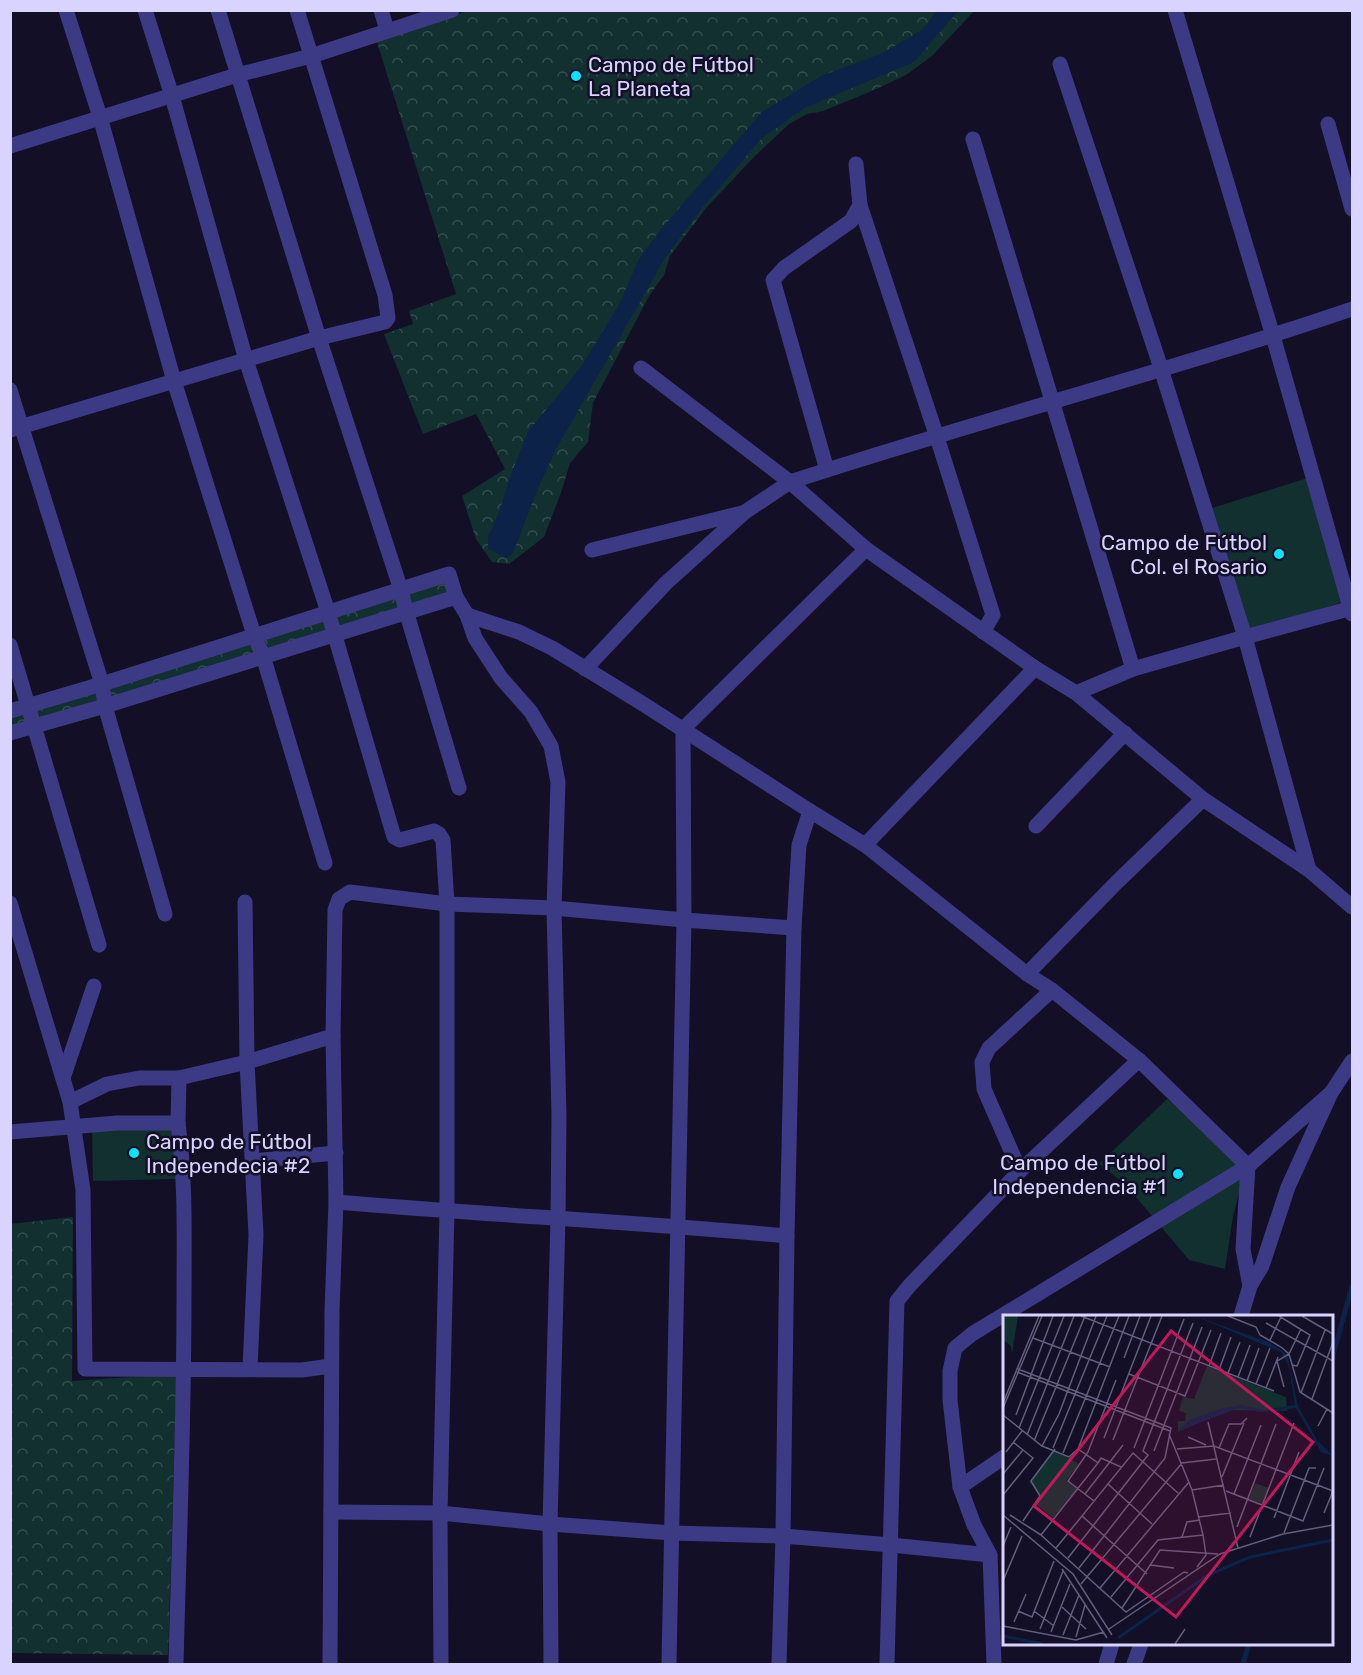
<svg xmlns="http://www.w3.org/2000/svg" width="1363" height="1675" font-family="Rubik,sans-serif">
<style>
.green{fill:#12302f}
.forest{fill:url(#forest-crowns)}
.water{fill:#0c2248}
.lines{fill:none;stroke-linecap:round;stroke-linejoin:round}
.stream{stroke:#0c2248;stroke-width:5}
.minor{stroke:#3d3a85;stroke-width:15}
.poi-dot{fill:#00e5ff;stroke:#130f26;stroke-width:2}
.labels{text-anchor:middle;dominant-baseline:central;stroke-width:5;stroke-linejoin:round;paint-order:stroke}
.poi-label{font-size:21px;fill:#d9d4ff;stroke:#130f26;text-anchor:start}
.inset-river{fill:none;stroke:#0c2248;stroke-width:3}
.inset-road{fill:none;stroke:#625e7d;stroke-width:1.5}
.view{fill:#c2185b;fill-opacity:0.15;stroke:#c2185b;stroke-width:3}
.inset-edge{fill:none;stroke:#d9d4ff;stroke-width:3}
</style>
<defs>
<pattern id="forest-crowns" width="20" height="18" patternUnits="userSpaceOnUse" patternTransform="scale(1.5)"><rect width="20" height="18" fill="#12302f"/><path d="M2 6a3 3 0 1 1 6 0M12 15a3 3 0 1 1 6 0" fill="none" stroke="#344d4e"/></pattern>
</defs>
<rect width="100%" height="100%" fill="#130f26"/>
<g class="green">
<polygon points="1311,477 1349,600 1247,633 1209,509"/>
<polygon points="1167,1099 1247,1162 1233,1216 1225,1269 1189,1260 1125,1184 1099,1164"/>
<polygon points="92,1125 175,1126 176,1179 93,1181"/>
</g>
<g class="forest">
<polygon points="471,10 974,11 932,56 906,75 874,90 823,111 807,114 789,124 754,157 706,208 670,256 664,275 649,296 593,403 588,442 570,463 562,490 544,537 509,564 492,562 476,539 462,496 505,469 476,414 423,434 384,334 413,324 409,311 456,294 376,39"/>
<polygon points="444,580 452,595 11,731 11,712"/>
<polygon points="73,1217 72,1381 177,1374 168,1655 11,1653 10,1224"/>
</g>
<polygon class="water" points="937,11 958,11 914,62 804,108 761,139 702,208 665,258 556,449 538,488 513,553 506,558 488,549 488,537 500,510 512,472 528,432 581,367 620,303 639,259 658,233 762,112 821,76 881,54 922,30"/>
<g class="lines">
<g class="stream">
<polyline points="1332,1359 1352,1286"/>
<polyline points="1243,1664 1249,1644"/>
</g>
<g class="minor">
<polyline points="66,10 100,117 174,381 254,635 263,656 325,863"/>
<polyline points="145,10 172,96 246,360 328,612 394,837 400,840 434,831 439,834 443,840 447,904 447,1211 440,1513 441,1664"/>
<polyline points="218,10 319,338 401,590 406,611 459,788"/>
<polyline points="381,10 387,30"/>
<polyline points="1175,10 1273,336 1352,614"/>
<polyline points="1060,64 1157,356 1245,637 1309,870"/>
<polyline points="1328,124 1352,209"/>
<polyline points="973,139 1133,669"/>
<polyline points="10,146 237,75 311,56 452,10"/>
<polyline points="860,205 937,437 993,615 983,632"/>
<polyline points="641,368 790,482 866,549 1035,668 1076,693 1203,799 1309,870 1352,907"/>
<polyline points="10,390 102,684 105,706 165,914"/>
<polyline points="10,430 319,338 385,322 388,318 385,295 297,10"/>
<polyline points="827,470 773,280 784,268 851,221 860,205 856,164"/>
<polyline points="592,550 742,513"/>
<polyline points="467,615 519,632 552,648 640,702 810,811 865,845 1027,974 1052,990 1139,1060 1248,1166 1243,1249 1250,1286"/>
<polyline points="10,645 99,945"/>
<path d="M 585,669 L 666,583 L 745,512 L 790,482 C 976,421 1167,372 1352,309"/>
<polyline points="1076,693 1133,669 1245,637 1352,608"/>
<polyline points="10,711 102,684 449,574 456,597 467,615 475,638 501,678 531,712 551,746 558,782 554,908 559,1116 558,1218 550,1524 551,1664"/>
<polyline points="10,733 105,706 456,597"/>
<polyline points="1036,826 1125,733"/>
<polyline points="865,845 1035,668"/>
<polyline points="245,902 247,1062 256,1235 250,1368"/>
<polyline points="10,903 70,1102 83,1190 85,1369 302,1370 331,1366"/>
<polyline points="1027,974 1116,883 1203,799"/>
<polyline points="63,1078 94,986"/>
<polyline points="70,1102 107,1084 139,1078 179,1078"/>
<polyline points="178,1123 179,1078 247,1062 333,1036"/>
<path d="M 10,1132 L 117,1123 L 178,1123 C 186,1182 184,1241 184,1300 C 184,1422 179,1543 176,1664"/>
<polyline points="252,1161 336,1153"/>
<polyline points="1020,1171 984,1089 982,1062 989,1048 1052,990"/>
<path d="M 336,1202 C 487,1215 637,1222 787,1236"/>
<polyline points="1241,1316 1250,1286 1262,1266 1288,1187 1331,1093 1352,1061"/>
<polyline points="960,1487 1004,1457"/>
<polyline points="331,1512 440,1513 550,1524 672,1533 783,1536 891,1545 990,1555"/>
<polyline points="330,1664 332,1311 336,1202 333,1036 335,910 339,899 350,892 447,904 554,908 684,920 794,928"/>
<polyline points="669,1664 684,920 683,729 866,549"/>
<polyline points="779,1664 783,1536 787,1236 794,928 799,845 810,811"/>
<polyline points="887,1664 897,1301 910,1285 1020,1171 1139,1060"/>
<polyline points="994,1664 990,1555 974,1525 960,1487 950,1400 950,1371 955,1348 972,1334 1248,1166 1331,1093"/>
<polyline points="1106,1664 1112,1644"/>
<polyline points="1134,1664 1141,1644"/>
</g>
</g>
<g class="poi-dot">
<circle cx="576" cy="76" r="6"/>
<circle cx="1279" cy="554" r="6"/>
<circle cx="134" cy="1153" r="6"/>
<circle cx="1178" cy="1174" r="6"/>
</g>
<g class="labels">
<g class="poi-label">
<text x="588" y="64">Campo de Fútbol<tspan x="588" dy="24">La Planeta</tspan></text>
<text x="1267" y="542" text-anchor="end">Campo de Fútbol<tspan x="1267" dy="24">Col. el Rosario</tspan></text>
<text x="146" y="1141">Campo de Fútbol<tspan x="146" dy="24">Independecia #2</tspan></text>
<text x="1166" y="1162" text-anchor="end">Campo de Fútbol<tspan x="1166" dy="24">Independencia #1</tspan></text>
</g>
</g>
<g transform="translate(1003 1315)">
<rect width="330" height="330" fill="#130f26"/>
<path d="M 252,168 L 266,173 L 260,189 L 246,184 Z" fill="#12302f"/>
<path d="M 0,1 L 15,1 L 9,39 L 8,31 L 0,25 ZM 204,51 L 283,82 L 284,96 L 224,95 L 175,117 L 175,106 L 182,106 L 183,98 L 176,96 L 180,82 L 191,84 ZM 51,134 L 76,149 L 63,166 L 74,174 L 50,203 L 34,190 L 37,180 L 26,167 Z" fill="#12302f"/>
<path d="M 192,1 L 265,27 L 284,39 L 295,91 L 314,125 L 330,141 L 318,137 L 293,93 L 258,97 L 236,93 L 175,116 L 188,104 L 217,94 L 238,90 L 261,95 L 292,90 L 286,52 L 278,37 Z" fill="#0c2248"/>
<path class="inset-river" d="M 0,321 L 40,329M 115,323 L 205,260 L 247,242 L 330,225"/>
<path class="inset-road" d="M 78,1 L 271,76M 225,1 L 253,12 L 257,20 L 278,32 L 286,39 L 297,77 L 330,98M 276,1 L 307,20 L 294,51 L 289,50M 299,1 L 330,19M 263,8 L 330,46M 30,23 L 107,52M 267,25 L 278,2M 121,43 L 137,1M 206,51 L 218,18M 15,54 L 168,113 L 162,143 L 76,253M 216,55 L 228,22M 14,57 L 167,116M 225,58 L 237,27M 126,59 L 182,81 L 208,15M 235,62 L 247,30M 244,66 L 256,33M 253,69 L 267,33M 281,72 L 274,46 L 286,39 L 298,14M 263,73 L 275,42M 298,78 L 322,15M 309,84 L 330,27M 0,88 L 36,1M 0,93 L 39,1M 0,100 L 39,131 L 66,142 L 75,134 L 95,148 L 38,220 L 123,297 L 181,257 L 185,258M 13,100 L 50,1M 205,107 L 235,233M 315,111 L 324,94M 16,113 L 61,1M 166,119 L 189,175 L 200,220 L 203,240 L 194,252M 24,120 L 71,1M 185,122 L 203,130M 101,123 L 148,1M 110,125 L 159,1M 31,126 L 82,1M 39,131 L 56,99 L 93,1M 50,133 L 104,1M 131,133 L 181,4M 216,133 L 226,109 L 238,109 L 244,103M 75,134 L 126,1M 174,134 L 211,131 L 330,176 L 321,198M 151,136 L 199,12M 3,137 L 19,116M 60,138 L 116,1M 95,148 L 98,143 L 118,152M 0,159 L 20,135M 219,162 L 241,108M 105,169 L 149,209M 189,175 L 221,170M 223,176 L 300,206 L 321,153M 82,179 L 120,130M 231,179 L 258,110M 0,180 L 30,143 L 10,127M 91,186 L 65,166 L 85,137 L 113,65M 0,200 L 70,259 L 109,320M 7,200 L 38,220M 79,201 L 144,259M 195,202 L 228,198M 271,203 L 296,137M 20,206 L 37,181 L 28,166 L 52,134M 234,212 L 273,109M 281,218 L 306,153 L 313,153M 179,222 L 184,207 L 197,205M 247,222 L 291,108M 0,231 L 8,212M 53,233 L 130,138 L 175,178M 65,243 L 145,140 L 140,136 L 190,8M 147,250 L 171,253M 59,254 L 104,323M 0,266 L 19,221M 78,269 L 179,148 L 213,144M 97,273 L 186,167M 108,282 L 155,225 L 200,220M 59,292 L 83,314M 119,293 L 157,235 L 215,239M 15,296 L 29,302 L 51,246M 31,296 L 51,311M 11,307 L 23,279M 0,311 L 73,325 L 101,317M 37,314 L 60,256M 106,314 L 217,239 L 280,219 L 330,210M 48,317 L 67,269M 60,320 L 76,280M 73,322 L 82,290M 172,329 L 182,314"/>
<path class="view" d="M 168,16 L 310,127 L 173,302 L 31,191 Z"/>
<rect width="330" height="330" class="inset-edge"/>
</g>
<rect width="1363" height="1675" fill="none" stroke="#d9d4ff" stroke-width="24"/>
</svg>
